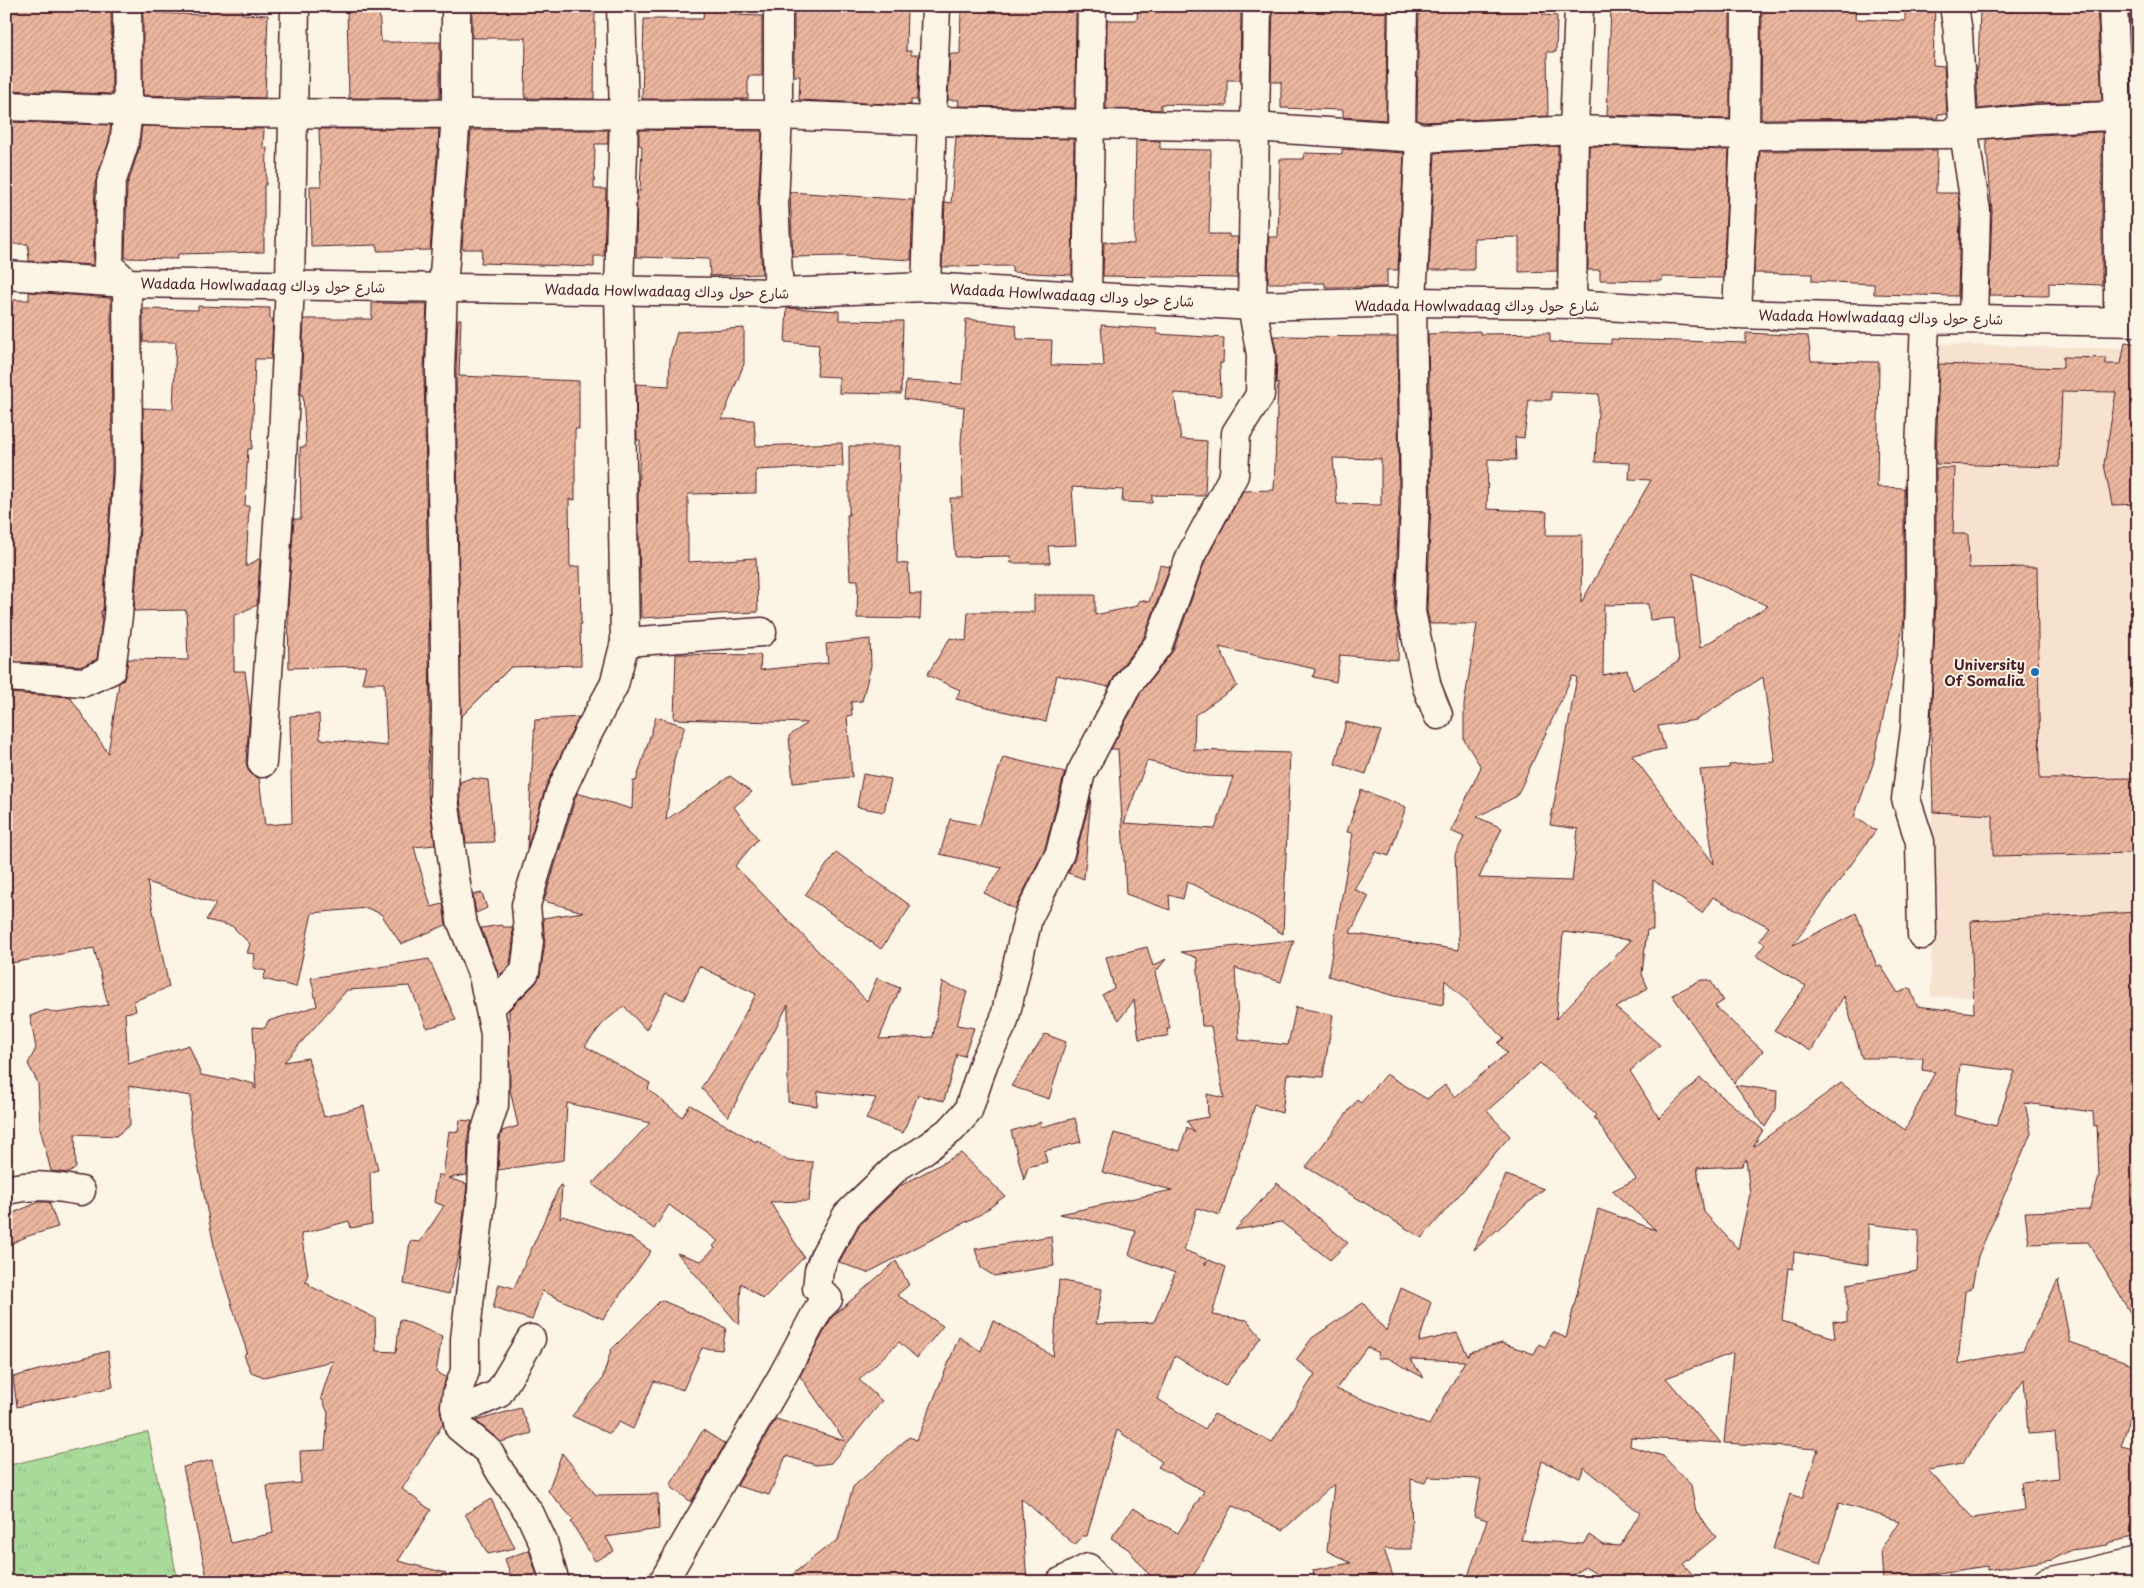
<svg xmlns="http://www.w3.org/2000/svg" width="2144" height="1588" font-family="'Playpen Sans','Playpen Sans Arabic',sans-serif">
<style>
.built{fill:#f7e2d0}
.park{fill:url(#park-tufts);stroke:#7a7d63}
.building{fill:url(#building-hatch);stroke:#4a1f2b;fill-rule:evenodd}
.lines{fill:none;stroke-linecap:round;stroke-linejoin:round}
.minor-casing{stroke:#4a1f2b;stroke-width:31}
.tertiary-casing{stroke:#4a1f2b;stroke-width:31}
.minor{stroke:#fcf5e5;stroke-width:28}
.tertiary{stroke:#fcf5e5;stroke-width:28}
.poi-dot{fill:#1f6fb2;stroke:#fcf5e5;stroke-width:2}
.labels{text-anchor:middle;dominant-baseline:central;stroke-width:4;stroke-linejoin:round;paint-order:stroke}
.street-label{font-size:14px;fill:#4a1f2b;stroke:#fcf5e5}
.poi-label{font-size:14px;font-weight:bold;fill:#4a1f2b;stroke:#fcf5e5;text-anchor:end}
</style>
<defs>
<pattern id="park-tufts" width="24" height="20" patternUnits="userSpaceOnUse" patternTransform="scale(1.25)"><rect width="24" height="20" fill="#a9db9b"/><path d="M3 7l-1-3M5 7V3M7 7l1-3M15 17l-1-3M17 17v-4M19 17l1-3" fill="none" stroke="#93bc86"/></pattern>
<pattern id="building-hatch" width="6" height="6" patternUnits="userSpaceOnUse" patternTransform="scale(1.25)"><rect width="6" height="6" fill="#ebb69e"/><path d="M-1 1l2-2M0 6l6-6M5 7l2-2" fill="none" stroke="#cb9c88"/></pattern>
</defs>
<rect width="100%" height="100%" fill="#fcf5e5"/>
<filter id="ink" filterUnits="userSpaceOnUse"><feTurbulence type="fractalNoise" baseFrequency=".02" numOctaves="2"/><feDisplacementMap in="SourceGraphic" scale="10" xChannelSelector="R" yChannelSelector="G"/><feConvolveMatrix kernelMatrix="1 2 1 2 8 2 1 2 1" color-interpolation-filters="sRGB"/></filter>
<g filter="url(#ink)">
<polygon class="built" points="1935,344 2138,349 2138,996 1931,997"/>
<polygon class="park" points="148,1432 178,1582 6,1582 6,1466"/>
<g class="building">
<polygon points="18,6 111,6 112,94 6,90 6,12 18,12"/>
<polygon points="143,6 158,6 157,13 204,15 204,6 242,6 242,14 268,15 265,98 143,95"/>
<polygon points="347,6 379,6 381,42 440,42 440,98 349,98"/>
<polygon points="472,6 595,6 594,99 525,98 526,38 472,38"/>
<polygon points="704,6 737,6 736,15 762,16 762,76 748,76 748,99 642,99 644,19 703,19"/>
<polygon points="794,6 907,6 906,51 911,51 911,55 919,55 917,100 911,100 911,105 799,100 800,76 794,76"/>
<polygon points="961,6 1076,6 1075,108 958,106 959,100 948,100 950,54 960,54"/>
<polygon points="1138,6 1211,6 1211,9 1241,11 1240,80 1227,80 1227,106 1161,104 1161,110 1106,109 1107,20 1137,20"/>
<polygon points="1273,6 1387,6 1386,120 1343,117 1343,110 1281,108 1281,82 1271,82"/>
<polygon points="1419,6 1543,7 1543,15 1557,16 1556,52 1547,52 1548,116 1423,122 1417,120"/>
<polygon points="1611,6 1730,6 1730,119 1607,115"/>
<polygon points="1762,6 1856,6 1855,19 1905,21 1905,6 1935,6 1933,65 1944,66 1947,114 1938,114 1938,118 1761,119"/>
<polygon points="2014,6 2097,6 2102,101 2036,103 1978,109 1976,67 1978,67 1980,11 2014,12"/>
<polygon points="2129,6 2138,6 2138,57 2131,57"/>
<polygon points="6,122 111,125 109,141 95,183 93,265 29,261 28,244 6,244"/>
<polygon points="142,126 264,129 263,148 267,148 266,185 264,185 264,252 178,254 177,259 125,258 127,186 139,149"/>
<polygon points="319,129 439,129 430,250 377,251 377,245 311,247 310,186 321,186"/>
<polygon points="471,130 608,130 608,144 595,144 594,189 606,189 604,256 594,256 594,267 481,263 482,249 462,249"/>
<polygon points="639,130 762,131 758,203 762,274 710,276 709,259 636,257 637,191 640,191 642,146 639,145"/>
<polygon points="2102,132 2102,285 2049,283 2049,296 1989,295 1992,211 1986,139 2038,135"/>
<polygon points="956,137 1074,139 1072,275 1012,272 1012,266 942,267 945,202 951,203"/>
<polygon points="1136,140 1160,141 1160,149 1211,150 1209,234 1229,234 1229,237 1238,237 1237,278 1103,276 1104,242 1134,244"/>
<polygon points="1558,146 1557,271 1519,272 1519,237 1474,238 1474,270 1429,270 1435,153"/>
<polygon points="1589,146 1729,150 1723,278 1662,277 1662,281 1600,280 1600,270 1588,270"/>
<polygon points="1342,149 1404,153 1398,270 1387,270 1387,287 1325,287 1325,283 1268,283 1269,237 1278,237 1280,159 1304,159 1304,153 1342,154"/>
<polygon points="1937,150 1936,193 1958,193 1960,212 1958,296 1874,294 1874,284 1812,281 1812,274 1754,273 1760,151"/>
<polygon points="790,192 913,200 911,260 845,256 793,257"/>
<rect x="2134" y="242" width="4" height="44"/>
<polygon points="29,292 111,298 112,472 103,611 101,611 102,619 97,659 83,666 6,661 6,300 29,300"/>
<polygon points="372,303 427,304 424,370 430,711 427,795 428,795 435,845 414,847 431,907 443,904 446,925 401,944 381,914 367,908 312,913 296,987 263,979 266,971 253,968 255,954 247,953 250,944 232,926 206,920 216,904 147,882 169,987 134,1001 136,1011 125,1013 128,1064 189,1045 201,1075 228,1080 231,1078 254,1084 254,1088 256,1089 253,1027 265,1028 268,1021 317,1006 311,978 429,959 456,1020 427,1028 410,986 347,990 284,1062 308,1058 324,1117 364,1106 378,1170 370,1173 372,1224 351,1228 349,1221 301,1234 308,1274 305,1282 309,1283 310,1286 375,1318 376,1351 396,1352 400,1319 442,1336 436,1372 446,1377 440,1404 443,1424 402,1489 431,1510 398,1561 446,1573 445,1582 319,1582 310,1576 298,1582 208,1582 183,1467 212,1460 231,1543 273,1533 267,1486 301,1483 300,1451 325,1450 328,1413 321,1397 333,1361 264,1377 251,1372 244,1355 247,1352 216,1256 190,1123 191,1096 129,1086 130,1125 116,1136 75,1134 76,1168 69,1173 51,1171 40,1128 38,1083 28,1064 36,1048 30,1016 46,1010 57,1013 108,1005 94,948 6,964 6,693 70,697 108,753 119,683 124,679 126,672 128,659 188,660 186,610 134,611 144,473 143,408 173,409 176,342 143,342 143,309 198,310 198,306 270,308 270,319 273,319 271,359 255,359 252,449 248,449 245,506 249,506 246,567 260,558 257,605 234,616 234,671 245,671 250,711 246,762 248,770 253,776 259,778 265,825 292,823 290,716 319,714 320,739 387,746 384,683 362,683 366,666 289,668 288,606 294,519 301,519 300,447 306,447 303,395 301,395 304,319 372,319"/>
<polygon points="787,308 839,311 839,320 903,321 901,394 839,393 839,377 817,376 819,345 785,342"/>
<polygon points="458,319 461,319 459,376 579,381 579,429 575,429 575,500 569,499 570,567 580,566 581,624 580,624 581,665 511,667 461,717 456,370"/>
<polygon points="966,319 1016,325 1017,339 1052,340 1051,365 1104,366 1101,325 1157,329 1157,334 1224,338 1223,363 1220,363 1221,396 1174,393 1181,439 1207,441 1205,496 1152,495 1152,503 1122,502 1123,490 1072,487 1076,545 1048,546 1050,563 1011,563 1010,556 955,557 950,498 963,498 961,442 964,407 904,399 906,381 962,384"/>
<polygon points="744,328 744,364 722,419 754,420 756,446 842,443 843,466 756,470 756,493 688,494 688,562 756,558 758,612 641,618 638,498 640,440 637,440 636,384 669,386 670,357 677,332"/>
<path d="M 1480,331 L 1480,334 L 1550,333 L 1550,342 L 1611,344 L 1611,339 L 1746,343 L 1746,333 L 1808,336 L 1811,361 L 1879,362 L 1877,487 L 1904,488 L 1904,621 L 1873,764 L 1854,817 L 1876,830 L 1793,945 L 1856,913 L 1877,966 L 1881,966 L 1898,993 L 1910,988 L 1917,1006 L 1974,1013 L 1971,921 L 2138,912 L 2138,1095 L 2133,1095 L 2137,1125 L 2132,1217 L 2138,1216 L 2138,1326 L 2088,1242 L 2029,1244 L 2025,1212 L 2089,1210 L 2099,1176 L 2097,1125 L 2094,1126 L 2093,1112 L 2025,1103 L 2031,1133 L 1978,1256 L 1972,1287 L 1965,1292 L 1958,1364 L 2023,1350 L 2058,1280 L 2070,1342 L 2138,1366 L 2138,1394 L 2121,1446 L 2138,1450 L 2137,1536 L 2108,1543 L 2108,1545 L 2071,1550 L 2052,1560 L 1987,1570 L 1987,1566 L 1925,1575 L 1926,1582 L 1883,1582 L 1881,1549 L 1899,1521 L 1839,1503 L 1821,1564 L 1773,1549 L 1790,1494 L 1802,1498 L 1818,1449 L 1724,1443 L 1733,1353 L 1666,1378 L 1721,1443 L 1631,1437 L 1630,1446 L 1663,1456 L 1691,1485 L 1696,1512 L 1716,1537 L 1683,1564 L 1700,1582 L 1609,1582 L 1585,1567 L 1560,1582 L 1466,1582 L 1487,1520 L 1474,1516 L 1481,1479 L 1428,1477 L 1425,1483 L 1411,1479 L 1412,1549 L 1384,1549 L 1395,1582 L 1315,1582 L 1313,1570 L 1351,1563 L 1327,1551 L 1334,1484 L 1283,1530 L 1233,1506 L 1190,1582 L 1155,1582 L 1128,1549 L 1111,1538 L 1133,1508 L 1178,1533 L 1204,1491 L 1158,1467 L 1162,1462 L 1117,1430 L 1087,1536 L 1083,1536 L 1075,1545 L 1021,1498 L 1027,1582 L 943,1582 L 939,1574 L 927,1577 L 925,1574 L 890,1582 L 783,1582 L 823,1550 L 838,1540 L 853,1487 L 909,1437 L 917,1440 L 959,1337 L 981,1351 L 993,1320 L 1053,1356 L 1059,1280 L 1102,1289 L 1096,1324 L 1154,1322 L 1175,1273 L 1129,1255 L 1136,1231 L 1060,1214 L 1172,1190 L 1102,1172 L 1114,1133 L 1180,1151 L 1187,1127 L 1195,1133 L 1187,1121 L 1208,1117 L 1207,1094 L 1224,1098 L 1211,1026 L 1202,1026 L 1197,958 L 1181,952 L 1294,940 L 1281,982 L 1235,968 L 1239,1040 L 1288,1045 L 1296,1007 L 1333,1015 L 1323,1077 L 1287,1074 L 1282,1113 L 1255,1105 L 1242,1147 L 1239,1152 L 1240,1153 L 1220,1215 L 1197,1208 L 1184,1250 L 1206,1259 L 1205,1265 L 1209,1260 L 1226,1267 L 1212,1315 L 1247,1320 L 1261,1337 L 1225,1386 L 1175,1356 L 1158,1399 L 1205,1429 L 1214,1414 L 1272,1442 L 1315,1374 L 1296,1360 L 1312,1338 L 1363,1303 L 1386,1331 L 1401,1288 L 1431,1302 L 1419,1342 L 1457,1333 L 1468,1356 L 1470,1352 L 1502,1343 L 1534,1354 L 1539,1344 L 1545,1347 L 1553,1332 L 1566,1338 L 1598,1209 L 1656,1230 L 1612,1191 L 1636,1179 L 1594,1117 L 1596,1115 L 1540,1063 L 1487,1111 L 1510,1136 L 1422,1238 L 1306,1167 L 1357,1100 L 1361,1103 L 1386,1074 L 1427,1099 L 1445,1085 L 1455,1097 L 1507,1053 L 1498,1043 L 1504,1038 L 1445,980 L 1443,1005 L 1394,996 L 1328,976 L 1353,833 L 1347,832 L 1361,790 L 1406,807 L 1389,856 L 1376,852 L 1354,889 L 1369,896 L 1350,933 L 1459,950 L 1455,855 L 1464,837 L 1451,831 L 1481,767 L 1464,740 L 1464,705 L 1477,624 L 1430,624 L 1427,611 L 1431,502 L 1428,334 ZM 1551,392 L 1599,394 L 1595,462 L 1630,463 L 1629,479 L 1651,480 L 1581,603 L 1582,535 L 1546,535 L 1547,512 L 1487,509 L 1488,459 L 1516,460 L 1515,437 L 1524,438 L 1529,400 L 1551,400 ZM 1693,573 L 1768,606 L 1700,648 ZM 1648,604 L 1650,620 L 1674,618 L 1679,661 L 1633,690 L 1627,670 L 1603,675 L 1604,605 ZM 1572,676 L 1577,677 L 1550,825 L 1578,829 L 1572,881 L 1479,878 L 1502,828 L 1477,817 L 1517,796 ZM 1763,677 L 1775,762 L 1729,765 L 1729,768 L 1700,770 L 1714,864 L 1632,755 L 1665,749 L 1658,726 L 1696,720 ZM 1653,880 L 1702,913 L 1713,897 L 1769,927 L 1759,940 L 1765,944 L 1756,956 L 1806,986 L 1774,1030 L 1811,1051 L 1844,996 L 1862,1058 L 1923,1058 L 1922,1070 L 1935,1072 L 1905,1130 L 1841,1083 L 1753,1147 L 1763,1130 L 1700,1078 L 1659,1118 L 1630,1071 L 1660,1045 L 1616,1008 L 1648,988 L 1642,974 L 1647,930 L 1653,930 ZM 1563,932 L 1631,940 L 1556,1019 ZM 1960,1064 L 2015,1071 L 1996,1126 L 1954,1115 ZM 1746,1159 L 1750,1194 L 1738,1249 L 1704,1212 L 1697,1168 L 1742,1166 ZM 1868,1224 L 1919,1230 L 1917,1271 L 1847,1284 L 1847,1322 L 1833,1321 L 1835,1338 L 1782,1321 L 1788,1268 L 1793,1269 L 1794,1252 L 1868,1265 ZM 1367,1347 L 1379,1353 L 1377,1358 L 1388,1358 L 1424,1378 L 1410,1359 L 1465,1361 L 1429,1425 L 1336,1389 ZM 2024,1379 L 2028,1434 L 2055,1432 L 2059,1478 L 2021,1482 L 2024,1510 L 1973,1518 L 1928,1470 L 1962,1464 ZM 1542,1461 L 1580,1478 L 1584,1467 L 1640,1513 L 1620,1546 L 1604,1545 L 1589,1535 L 1583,1544 L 1521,1540 Z"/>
<path d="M 1273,336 L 1397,337 L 1399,502 L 1395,612 L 1399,632 L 1398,660 L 1340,655 L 1336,682 L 1313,677 L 1315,669 L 1219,647 L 1237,686 L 1195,715 L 1194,750 L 1290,753 L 1283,934 L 1221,897 L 1187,882 L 1183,899 L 1169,895 L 1170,910 L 1126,894 L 1118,749 L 1111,749 L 1141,692 L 1173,651 L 1205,561 L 1243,491 L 1274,490 L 1278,383 L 1276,384 L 1277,355 ZM 1333,458 L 1381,459 L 1381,505 L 1337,504 ZM 1147,761 L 1207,776 L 1233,777 L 1215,829 L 1124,823 Z"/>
<polygon points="2125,342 2138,344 2138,504 2112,505 2104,464 2116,392 2062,391 2059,467 1936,464 1939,364 2063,368 2063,357 2106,358 2106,364 2121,364"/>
<polygon points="849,446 900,446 897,563 908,564 910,594 921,594 920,619 857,618 858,580 850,580 847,515 849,515"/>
<polygon points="1936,468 1955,468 1953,534 1968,534 1969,568 2037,567 2040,779 2138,778 2138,853 1993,856 1993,815 1933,812 1931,727 1936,598"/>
<polygon points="1160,565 1170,567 1144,637 1116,674 1109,687 1057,675 1046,722 956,699 960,690 927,675 950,638 966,641 968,612 1034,612 1034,595 1095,595 1095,615 1137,606 1140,600 1149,602"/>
<polygon points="870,639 871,666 862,701 851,702 852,715 847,716 852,777 793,783 789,736 807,723 674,719 676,654 761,655 760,670 828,663 826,644"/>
<polygon points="579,717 546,786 527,849 535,720"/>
<polygon points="656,717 685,726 674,759 666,820 730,776 752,792 734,807 758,839 735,866 867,1001 877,978 900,988 879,1039 933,1037 942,982 967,992 957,1025 974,1028 964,1056 957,1054 944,1101 918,1095 903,1133 866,1119 876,1098 818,1091 817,1106 788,1102 788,1005 728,1117 701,1088 717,1064 756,994 699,966 684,1000 666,992 646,1030 624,1006 604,1022 585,1046 650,1083 648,1089 682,1117 690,1105 756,1142 757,1140 788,1161 813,1162 809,1201 770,1202 804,1257 763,1299 741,1283 739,1325 677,1253 701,1261 715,1248 713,1246 718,1241 669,1205 654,1229 592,1184 650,1123 567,1103 564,1160 498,1170 500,1139 502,1131 518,1126 510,1089 509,1010 536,983 540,975 545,943 543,918 583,912 544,901 575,799 577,793 632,809 633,781 636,781"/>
<polygon points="1346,722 1381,731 1366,774 1335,764"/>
<polygon points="1003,757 1065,772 1045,848 1015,909 984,893 1002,868 940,854 950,819 980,825"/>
<polygon points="863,774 891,779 884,812 857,807"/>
<polygon points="471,778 488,780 494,842 466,843 460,798 460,782"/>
<polygon points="1091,797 1084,879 1068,873 1075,857"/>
<polygon points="836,852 911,906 881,949 805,895"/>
<polygon points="482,893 487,908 476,913 473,895"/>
<polygon points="502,925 503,927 512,927 513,941 510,965 501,974 498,973 481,928"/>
<polygon points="1147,947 1153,966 1166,959 1155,973 1170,1028 1167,1028 1168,1036 1139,1039 1134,1000 1119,1020 1102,995 1114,988 1106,957"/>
<polygon points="1701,980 1710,980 1723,1001 1715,1006 1763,1051 1734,1083 1672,995"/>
<polygon points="1045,1034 1066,1042 1049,1099 1011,1086"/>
<polygon points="1735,1085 1777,1091 1776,1109 1765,1127"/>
<polygon points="1075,1118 1081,1142 1044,1151 1047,1162 1028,1167 1024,1180 1011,1131 1042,1122 1041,1127"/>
<polygon points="460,1120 472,1121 468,1135 467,1175 448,1178 467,1184 460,1247 449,1294 404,1284 410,1241 420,1242 444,1206 434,1202 438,1174 443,1176 449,1131 458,1132"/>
<polygon points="961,1153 1005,1196 981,1214 867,1273 839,1262 860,1225 900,1186"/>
<polygon points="1506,1175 1544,1189 1474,1250"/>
<polygon points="1277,1183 1348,1243 1330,1260 1281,1222 1235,1230"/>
<polygon points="560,1185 562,1186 560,1219 563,1216 633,1239 651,1251 603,1319 542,1291 532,1320 493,1308 499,1284 514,1288"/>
<polygon points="39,1202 49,1202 58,1227 28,1236 6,1246 6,1216"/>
<polygon points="1051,1236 1054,1266 994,1276 981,1268 975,1249"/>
<polygon points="896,1261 909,1285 897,1295 943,1326 917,1358 899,1342 859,1380 882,1401 831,1463 816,1465 786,1456 769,1495 737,1486 776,1419 845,1441 800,1376 832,1317"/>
<polygon points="661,1300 726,1328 722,1350 702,1348 683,1390 654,1381 633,1429 619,1422 610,1434 572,1416 602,1380 611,1350"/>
<polygon points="108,1351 113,1387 17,1407 13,1377"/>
<polygon points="520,1408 532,1433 501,1442 476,1421"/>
<polygon points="703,1430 725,1444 691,1502 670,1486"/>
<polygon points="562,1453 596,1495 658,1494 659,1529 606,1537 614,1551 595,1561 571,1522 574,1520 548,1491"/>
<polygon points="491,1499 515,1548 488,1554 465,1514"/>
<polygon points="529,1550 539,1582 513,1582 505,1559"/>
</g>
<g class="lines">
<g class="minor-casing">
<g id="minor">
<polyline points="456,6 456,115 443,288 440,370 446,711 444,799 461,920 483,976 495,1034 494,1105 484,1136 482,1192 465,1339 465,1371 457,1393 455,1406 459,1427 488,1451 501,1473 530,1514 543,1542 555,1582"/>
<polyline points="778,6 778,115 774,204 779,293"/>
<polyline points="1403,6 1401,130 1420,138 1412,302 1415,502 1411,612 1427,687 1438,715"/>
<polyline points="1954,6 1958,32 1963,126 1976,211 1973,319"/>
<polyline points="2113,6 2118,116 2118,321"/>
<polyline points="6,106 204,113 778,115 933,121 1254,127 1420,138 1574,130 1745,135 1949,134 1963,126 2037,119 2138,115"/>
<polyline points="926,287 936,6"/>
<polyline points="1087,295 1092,6"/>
<polyline points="1572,304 1574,130 1579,6"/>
<polyline points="1737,314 1745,135 1746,6"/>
<polyline points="625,642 762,632"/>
<polyline points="6,677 84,682 111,670 118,616 128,472 127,283 109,266 111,183 124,144 128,112 127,6"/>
<polyline points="262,763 281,480 290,285 295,6"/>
<polyline points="1922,935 1920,842 1906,799 1915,729 1918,670 1920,598 1920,453 1925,320"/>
<polyline points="490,1007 525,972 529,941 526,905 560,793 589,731 614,685 625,642 619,290 624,115 621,6"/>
<path d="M 6,1190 C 33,1184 54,1186 81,1191"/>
<polyline points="456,1412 498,1394 531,1339"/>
<polyline points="663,1582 783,1375 819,1308 828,1299 817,1288 819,1270 824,1257 847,1215 898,1166 921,1152 952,1129 968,1111 984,1062 1004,1021 1028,918 1060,853 1081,773 1128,684 1158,645 1191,555 1234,475 1236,433 1260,395 1261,355 1252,306 1257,6"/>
<polyline points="1061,1582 1088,1568 1099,1582"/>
</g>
</g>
<g class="tertiary-casing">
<g id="tertiary">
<polyline points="6,275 127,283 779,293 926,287 1252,306 1412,302 1572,304 1737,314 1925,320 1973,319 2138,322"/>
<polyline points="2047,1582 2138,1561"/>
</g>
</g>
<use href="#minor" class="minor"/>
<use href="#tertiary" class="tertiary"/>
</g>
</g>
<circle class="poi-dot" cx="2035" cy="672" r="5"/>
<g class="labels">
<g class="street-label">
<text transform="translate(263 285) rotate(1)">Wadada Howlwadaag شارع حول وداك</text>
<text transform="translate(667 291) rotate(1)">Wadada Howlwadaag شارع حول وداك</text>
<text transform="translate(1072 295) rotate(3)">Wadada Howlwadaag شارع حول وداك</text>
<text x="1477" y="305">Wadada Howlwadaag شارع حول وداك</text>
<text transform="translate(1881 317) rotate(1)">Wadada Howlwadaag شارع حول وداك</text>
</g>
<g class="poi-label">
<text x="2025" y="664">University<tspan x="2025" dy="16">Of Somalia</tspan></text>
</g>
</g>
<rect width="2144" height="1588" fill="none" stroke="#fcf5e5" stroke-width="25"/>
<rect x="12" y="12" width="2119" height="1563" fill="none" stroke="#4a1f2b" stroke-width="2" filter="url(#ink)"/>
</svg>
